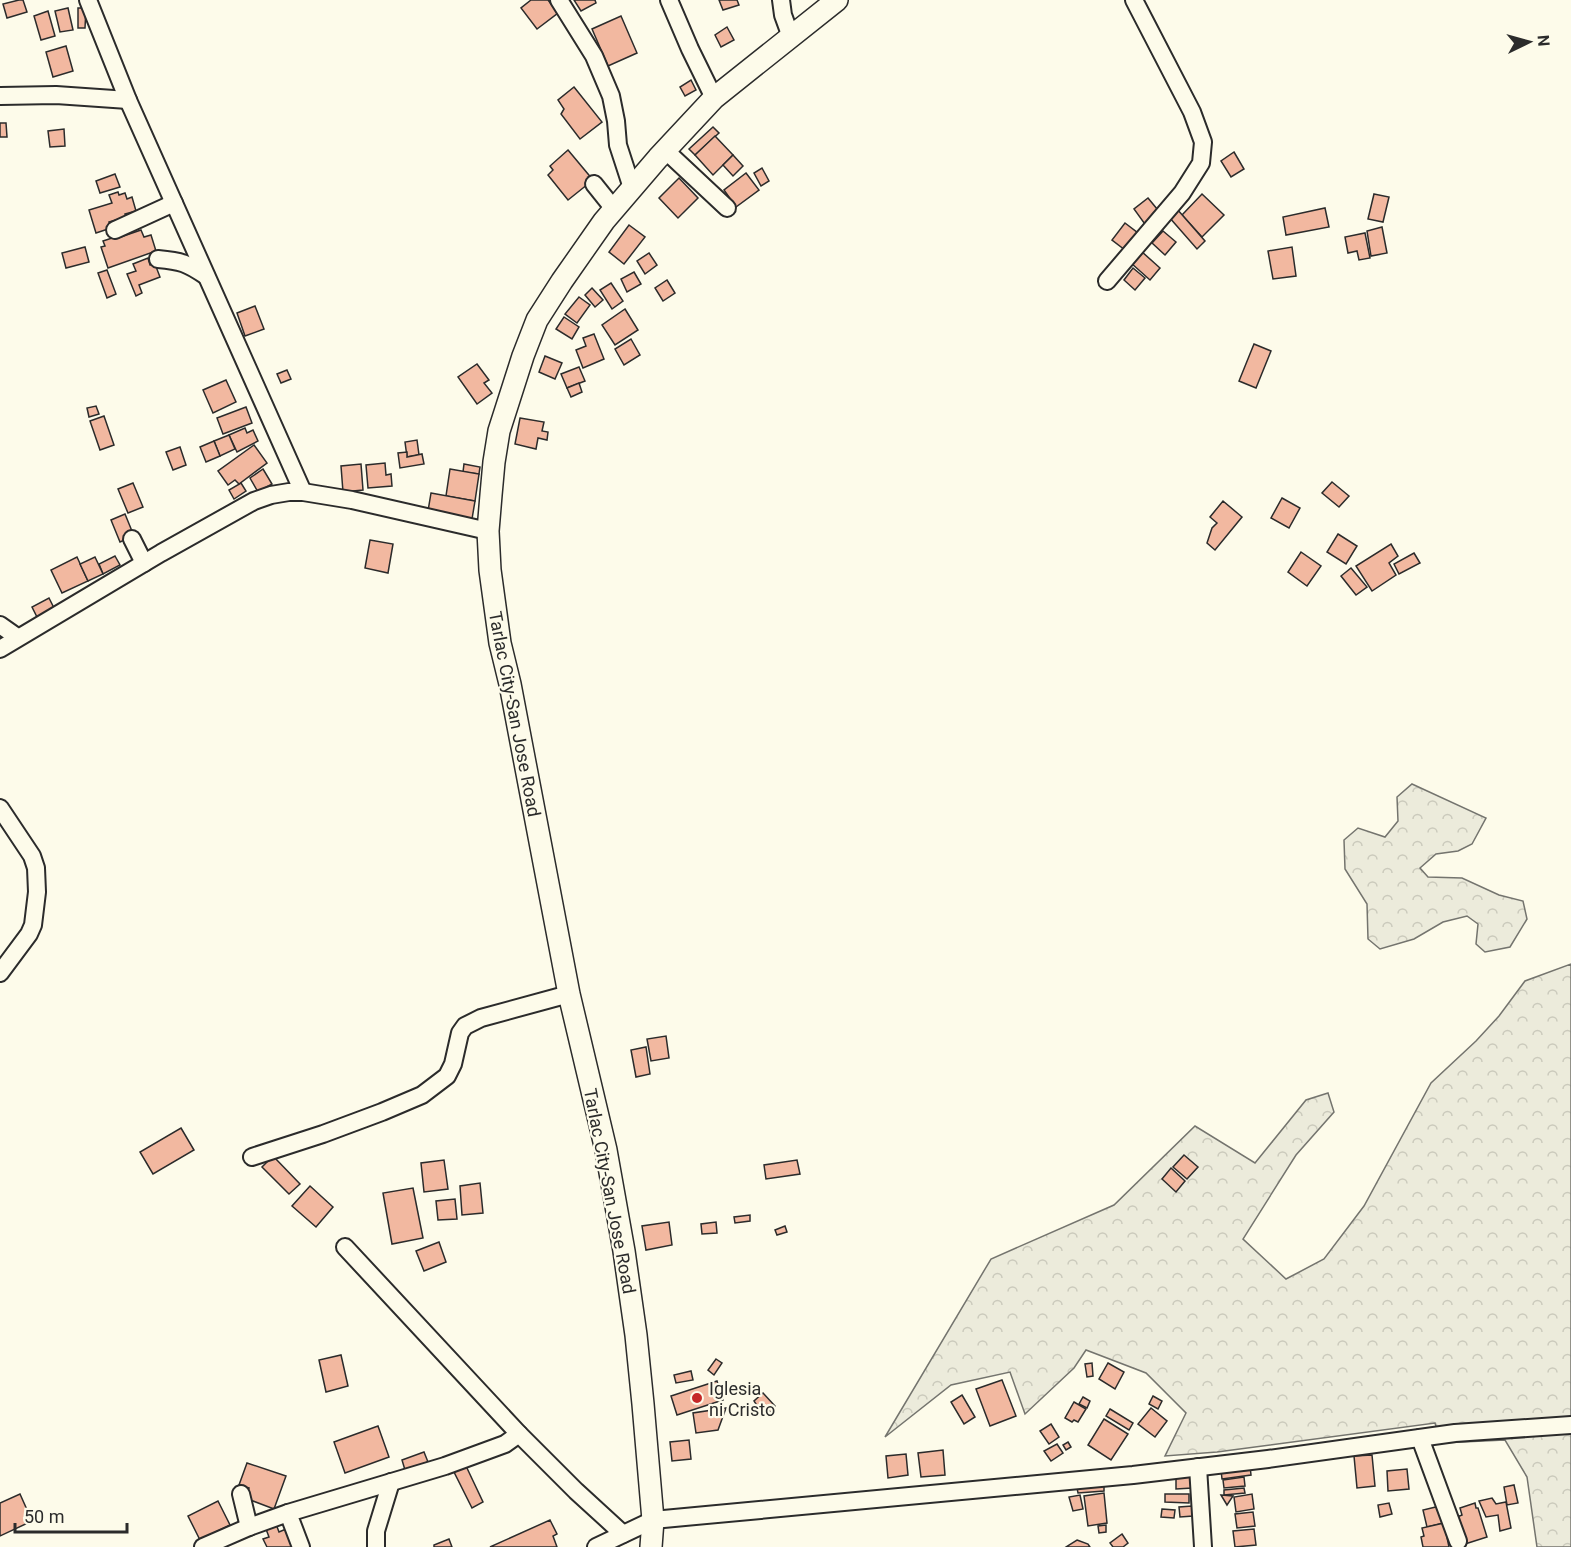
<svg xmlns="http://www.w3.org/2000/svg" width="1571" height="1547" font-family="Roboto,sans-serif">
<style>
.forest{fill:url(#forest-crowns);stroke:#74746e;stroke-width:1.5}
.building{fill:#f2b8a0;stroke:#2b2b2b;stroke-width:1.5}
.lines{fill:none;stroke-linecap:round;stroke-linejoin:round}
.minor-casing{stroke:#2b2b2b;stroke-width:20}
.major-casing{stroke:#2b2b2b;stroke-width:24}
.minor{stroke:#fdfbea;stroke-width:16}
.major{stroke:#fdfbea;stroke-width:21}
.poi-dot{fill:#c62828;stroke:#fdfbea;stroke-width:2}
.labels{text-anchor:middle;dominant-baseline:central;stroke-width:4.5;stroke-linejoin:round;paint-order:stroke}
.street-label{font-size:18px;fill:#2b2b2b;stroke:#fdfbea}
.poi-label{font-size:18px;fill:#2b2b2b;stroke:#fdfbea;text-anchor:start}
</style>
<defs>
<pattern id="forest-crowns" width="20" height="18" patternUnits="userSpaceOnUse" patternTransform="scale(1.5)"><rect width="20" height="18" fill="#ecebdb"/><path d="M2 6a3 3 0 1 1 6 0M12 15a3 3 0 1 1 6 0" fill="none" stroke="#cbcabc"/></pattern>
</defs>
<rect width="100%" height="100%" fill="#fdfbea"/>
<g class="forest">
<polygon points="1412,784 1486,818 1472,844 1458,851 1436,854 1420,868 1428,877 1462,878 1499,895 1523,901 1527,919 1510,947 1485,952 1476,944 1478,924 1467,916 1443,922 1414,939 1380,949 1368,939 1367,904 1345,869 1344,840 1358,828 1385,837 1398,821 1397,797"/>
<polygon points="1571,964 1571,1547 1537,1547 1527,1477 1505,1440 1441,1443 1435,1423 1217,1452 1165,1456 1186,1413 1146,1373 1086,1350 1074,1368 1025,1414 1010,1372 951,1385 885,1437 991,1259 1114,1205 1195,1126 1255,1163 1306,1100 1328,1093 1334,1112 1296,1155 1243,1239 1286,1279 1324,1259 1364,1206 1431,1083 1476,1041 1499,1016 1525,981"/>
</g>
<g class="building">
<polygon points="19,0 23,0 27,12 7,18 3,4"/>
<polygon points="531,0 548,0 558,13 537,29 521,8"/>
<polygon points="574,0 595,0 596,3 581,11"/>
<polygon points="719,0 737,0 739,5 723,10"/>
<polygon points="68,8 73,30 60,32 55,11"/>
<polygon points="78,8 86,8 85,28 78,28"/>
<polygon points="48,11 55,36 41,40 34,16"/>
<polygon points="621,16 637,53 608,66 592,29"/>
<polygon points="727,27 734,40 721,47 715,35"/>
<polygon points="66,46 73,71 53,77 46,52"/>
<polygon points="691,80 696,90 685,96 680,87"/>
<polygon points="574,87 602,122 580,139 561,114 564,109 558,100"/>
<polygon points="0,123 6,123 7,137 0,137"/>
<polygon points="713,127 719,133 695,155 689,149"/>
<polygon points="64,129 65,146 50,147 48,131"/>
<polygon points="715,136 733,155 713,175 695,155"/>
<polygon points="568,150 593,180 568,200 548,175 553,170 550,166"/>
<polygon points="1234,152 1244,169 1231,177 1221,161"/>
<polygon points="733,155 743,166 733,176 723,165"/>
<polygon points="762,168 769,181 761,186 754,173"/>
<polygon points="746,173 759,190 736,207 724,190"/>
<polygon points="115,174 120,187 100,193 96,181"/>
<polygon points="679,178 698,198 678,218 659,198"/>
<polygon points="118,192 119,195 125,193 127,199 132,197 136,211 125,214 126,217 109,222 111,228 96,233 89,210 112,203 109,195"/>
<polygon points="1202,194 1224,215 1202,237 1182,215"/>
<polygon points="1374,194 1389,197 1383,222 1368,219"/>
<polygon points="1148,198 1162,215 1147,227 1134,209"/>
<polygon points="1325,208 1329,227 1286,235 1283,217"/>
<polygon points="1177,209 1205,241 1197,249 1169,217"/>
<polygon points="1125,223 1138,233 1125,250 1112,240"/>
<polygon points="629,225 645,237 624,264 609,252"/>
<polygon points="1382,227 1387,253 1371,256 1367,231"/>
<polygon points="141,230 144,237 151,235 156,251 108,268 101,247 105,246 103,241 115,237 115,239"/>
<polygon points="1163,231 1176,242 1165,255 1152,243"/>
<polygon points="1365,233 1370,258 1359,260 1357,251 1348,253 1345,237"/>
<polygon points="85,247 89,262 66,268 62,253"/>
<polygon points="1292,247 1296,276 1273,279 1268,251"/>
<polygon points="1141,251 1160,268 1150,280 1131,263"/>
<polygon points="649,253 657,265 645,274 637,261"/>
<polygon points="148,258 150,265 155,264 160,277 139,285 142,293 136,296 127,274 136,271 133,264"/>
<polygon points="1133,268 1145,278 1135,290 1124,280"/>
<polygon points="107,270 116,294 107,298 98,273"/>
<polygon points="634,272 641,284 627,292 621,279"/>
<polygon points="667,280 675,293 663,301 655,288"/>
<polygon points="611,283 623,301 612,309 600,290"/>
<polygon points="592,288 603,300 595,307 585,295"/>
<polygon points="579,297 590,305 577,323 565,314"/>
<polygon points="255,306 264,329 245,336 237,313"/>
<polygon points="625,309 638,330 615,345 602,325"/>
<polygon points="564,317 579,327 572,339 556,329"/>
<polygon points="594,334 604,359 583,368 576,350 586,346 583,338"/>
<polygon points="631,339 640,355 624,365 615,349"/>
<polygon points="1254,344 1271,351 1256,388 1239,381"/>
<polygon points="545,356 562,363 555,379 539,372"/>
<polygon points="477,364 489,380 484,383 492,393 477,404 458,377"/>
<polygon points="579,367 585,381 567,388 561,374"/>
<polygon points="287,370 291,379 281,383 277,374"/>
<polygon points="226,380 236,402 213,413 203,390"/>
<polygon points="579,383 582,392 571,397 567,388"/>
<polygon points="96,406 99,414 89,417 87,408"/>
<polygon points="246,407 252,423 223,434 217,418"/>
<polygon points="104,416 114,445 100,450 90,421"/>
<polygon points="520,418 544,422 542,431 548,432 547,440 538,438 536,449 515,444"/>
<polygon points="245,428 247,433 253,430 258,441 237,452 229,435"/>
<polygon points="229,435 235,449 220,456 214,441"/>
<polygon points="417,440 419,455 407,457 405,442"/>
<polygon points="214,441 220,456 206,462 200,447"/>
<polygon points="254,445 267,463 239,484 235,480 228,485 218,471"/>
<polygon points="180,447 186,465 173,470 166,452"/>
<polygon points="407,452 407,457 422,454 424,464 400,468 398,453"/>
<polygon points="385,463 386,475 391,474 392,486 368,488 366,465"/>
<polygon points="361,464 363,490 343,492 341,466"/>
<polygon points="464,464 480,467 479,474 463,472"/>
<polygon points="263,469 272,484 258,492 250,478"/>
<polygon points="450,469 479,474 475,501 446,496"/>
<polygon points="1332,482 1349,496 1339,507 1322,493"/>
<polygon points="133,483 143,507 128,513 118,489"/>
<polygon points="241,483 246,491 234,499 229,490"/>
<polygon points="431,493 475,501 472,519 428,511"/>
<polygon points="1282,498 1300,508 1289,528 1271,518"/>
<polygon points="1223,501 1242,517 1215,550 1207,543 1212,528 1217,523 1210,517"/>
<polygon points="125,514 134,536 120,542 111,520"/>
<polygon points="1338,534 1357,546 1346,564 1327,552"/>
<polygon points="370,540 393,544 388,573 365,568"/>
<polygon points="1391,544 1398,556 1389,563 1396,575 1372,591 1356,566"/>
<polygon points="1301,552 1321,566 1307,586 1288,572"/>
<polygon points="1414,553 1420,563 1399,574 1394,564"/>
<polygon points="115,556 120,565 103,574 99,564"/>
<polygon points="77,557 88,581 62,593 51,570"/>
<polygon points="95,557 103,574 88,581 80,564"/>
<polygon points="1351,568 1367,587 1356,595 1341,576"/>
<polygon points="49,598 55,610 38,619 32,607"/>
<polygon points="666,1036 669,1058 651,1061 647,1039"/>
<polygon points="646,1047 650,1074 636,1077 631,1050"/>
<polygon points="181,1128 194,1150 153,1174 140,1152"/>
<polygon points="1184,1155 1198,1167 1187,1179 1173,1167"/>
<polygon points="273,1156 300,1184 289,1194 262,1167"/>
<polygon points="444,1160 448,1189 424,1192 421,1163"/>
<polygon points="797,1160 800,1174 766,1179 764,1165"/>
<polygon points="1171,1168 1185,1181 1176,1192 1162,1179"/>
<polygon points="480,1183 483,1213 462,1215 460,1186"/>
<polygon points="310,1186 333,1207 316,1227 292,1206"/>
<polygon points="413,1188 423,1238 392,1244 383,1193"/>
<polygon points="455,1199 457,1219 438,1220 436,1201"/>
<polygon points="750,1215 750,1221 735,1223 734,1217"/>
<polygon points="669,1222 672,1245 646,1250 642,1226"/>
<polygon points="716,1222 717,1233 702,1234 701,1224"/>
<polygon points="785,1226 787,1232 777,1235 775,1230"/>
<polygon points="439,1242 446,1262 424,1271 416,1251"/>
<polygon points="341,1355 348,1386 326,1392 319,1360"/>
<polygon points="716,1359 722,1363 714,1375 708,1370"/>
<polygon points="1092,1363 1093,1376 1087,1377 1085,1364"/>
<polygon points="1108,1363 1124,1372 1115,1389 1099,1379"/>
<polygon points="691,1371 693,1380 676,1383 674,1375"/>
<polygon points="1002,1380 1016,1416 990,1426 976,1389"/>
<polygon points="717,1381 723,1400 677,1415 671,1396"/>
<polygon points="763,1393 775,1406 771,1412 765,1408 761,1412 754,1401"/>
<polygon points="962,1395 975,1417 964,1424 951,1402"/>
<polygon points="1153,1396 1162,1401 1158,1409 1149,1404"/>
<polygon points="1083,1397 1090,1401 1087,1408 1079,1404"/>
<polygon points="1074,1402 1086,1409 1078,1422 1074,1420 1072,1422 1065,1418"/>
<polygon points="726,1408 718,1430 696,1433 693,1413"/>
<polygon points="1151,1408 1167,1421 1155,1437 1138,1424"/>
<polygon points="1110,1409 1133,1423 1129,1430 1106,1416"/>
<polygon points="1104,1419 1128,1434 1111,1460 1088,1445"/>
<polygon points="1051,1424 1059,1437 1049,1444 1040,1431"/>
<polygon points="378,1426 389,1457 345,1473 334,1442"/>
<polygon points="689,1440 691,1459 672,1461 670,1442"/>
<polygon points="1068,1442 1071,1447 1066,1450 1063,1445"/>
<polygon points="1057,1444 1063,1453 1051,1461 1044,1451"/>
<polygon points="943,1450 945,1475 921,1477 918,1453"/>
<polygon points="424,1452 428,1462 405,1470 402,1460"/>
<polygon points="906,1454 908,1475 888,1478 886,1456"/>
<polygon points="1372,1455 1375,1486 1357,1488 1354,1456"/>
<polygon points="247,1463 286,1476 274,1509 245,1498 249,1488 239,1485"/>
<polygon points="466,1466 483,1502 472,1508 454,1472"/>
<polygon points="1250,1466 1251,1475 1222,1479 1221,1470"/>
<polygon points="1407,1469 1409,1489 1388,1491 1387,1471"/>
<polygon points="1176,1476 1192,1476 1192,1488 1176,1489"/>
<polygon points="1244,1477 1245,1486 1224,1488 1223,1480"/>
<polygon points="1514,1485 1518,1503 1507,1505 1504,1487"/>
<polygon points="1104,1486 1104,1491 1078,1493 1077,1488"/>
<polygon points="1244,1488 1245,1493 1224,1495 1224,1490"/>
<polygon points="1104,1493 1107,1523 1088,1526 1084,1496"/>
<polygon points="20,1494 32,1521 0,1536 0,1503"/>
<polygon points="1165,1494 1189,1494 1189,1503 1165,1502"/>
<polygon points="1252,1494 1254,1509 1236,1512 1234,1497"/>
<polygon points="1080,1495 1083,1509 1073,1511 1069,1497"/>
<polygon points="1221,1495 1233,1496 1227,1505"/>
<polygon points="1492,1498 1496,1504 1506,1502 1511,1528 1500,1531 1498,1515 1486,1517 1479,1501"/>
<polygon points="218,1501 230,1525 200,1540 188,1516"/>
<polygon points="1389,1503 1392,1514 1380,1517 1378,1505"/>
<polygon points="1475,1503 1476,1508 1478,1508 1487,1537 1465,1544 1457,1517 1462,1515 1460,1508"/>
<polygon points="1192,1506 1193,1516 1180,1517 1179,1507"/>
<polygon points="1440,1506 1444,1523 1427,1527 1423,1510"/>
<polygon points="1162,1509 1175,1510 1174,1518 1161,1517"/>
<polygon points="1253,1512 1255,1526 1237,1528 1235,1514"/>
<polygon points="550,1520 557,1534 553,1536 557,1547 490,1547"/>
<polygon points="1444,1523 1449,1547 1423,1547 1421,1537 1424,1536 1422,1528"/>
<polygon points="276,1524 279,1532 286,1529 293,1547 267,1547 263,1539 269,1537 266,1529"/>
<polygon points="1106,1525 1106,1532 1099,1533 1098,1526"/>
<polygon points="1254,1529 1256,1545 1235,1547 1233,1531"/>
<polygon points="1122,1534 1128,1543 1123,1547 1113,1547 1110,1543"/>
<polygon points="449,1539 452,1547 434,1547 434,1545"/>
<polygon points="1077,1540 1088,1544 1090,1547 1066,1547"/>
</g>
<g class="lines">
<g class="minor-casing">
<g id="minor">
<polyline points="88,0 128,100 303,492"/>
<polyline points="559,0 594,56 611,96 616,121 618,145 632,188"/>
<polyline points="669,0 690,49 714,98"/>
<polyline points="781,0 783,15 791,37"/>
<polyline points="0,96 56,95 128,100"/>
<polyline points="665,150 727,208"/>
<polyline points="594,184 614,209"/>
<polyline points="115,230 174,203"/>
<path d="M 158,259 C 181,261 187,263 206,276"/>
<polyline points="1107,281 1182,193 1201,163 1203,142 1192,112 1134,0"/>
<polyline points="132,539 144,563"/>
<polyline points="0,625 17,637"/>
<polyline points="0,649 161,553 254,501 271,495 289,492 303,492 352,500 488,531"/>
<polyline points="0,808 32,856 36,868 37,892 33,925 29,934 0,973"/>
<polyline points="252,1157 323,1134 382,1112 422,1095 447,1076 453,1064 460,1033 465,1026 481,1018 569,994"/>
<polyline points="345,1247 519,1434"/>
<polyline points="1420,1438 1458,1541"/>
<polyline points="1198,1467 1203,1547"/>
<polyline points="241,1494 249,1527"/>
<polyline points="203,1547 249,1527 288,1513"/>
<polyline points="301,1547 288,1513 445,1466 505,1444 519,1434 576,1491 623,1534"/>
<polyline points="376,1547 376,1531 391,1482"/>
<polyline points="596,1547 653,1520 1133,1475 1268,1459 1455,1433 1571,1425"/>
</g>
</g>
<g class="major-casing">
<polyline id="major" points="651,1547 653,1520 643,1404 636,1335 624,1251 606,1150 569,994 510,684 500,643 490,570 488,531 491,495 494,462 499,431 523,356 537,320 562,281 604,221 658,158 714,98 837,0"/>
</g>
<use href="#minor" class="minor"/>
<use href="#major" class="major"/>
</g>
<circle class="poi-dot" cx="697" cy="1398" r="6"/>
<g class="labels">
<g class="street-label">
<text transform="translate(515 714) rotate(79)">Tarlac City-San Jose Road</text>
<text transform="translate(610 1191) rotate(79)">Tarlac City-San Jose Road</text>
</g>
<g class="poi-label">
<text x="709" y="1388">Iglesia<tspan x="709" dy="21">ni Cristo</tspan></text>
</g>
</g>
<g transform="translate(1529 42) rotate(85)" stroke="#fdfbea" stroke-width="4.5" paint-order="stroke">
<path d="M0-4.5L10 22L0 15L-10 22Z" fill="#2b2b2b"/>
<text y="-9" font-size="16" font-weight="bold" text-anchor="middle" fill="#2b2b2b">N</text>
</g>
<path d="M15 1523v9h112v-9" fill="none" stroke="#2b2b2b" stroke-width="3"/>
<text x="24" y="1523" font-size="18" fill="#2b2b2b" stroke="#fdfbea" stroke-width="4.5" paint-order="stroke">50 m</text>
</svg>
